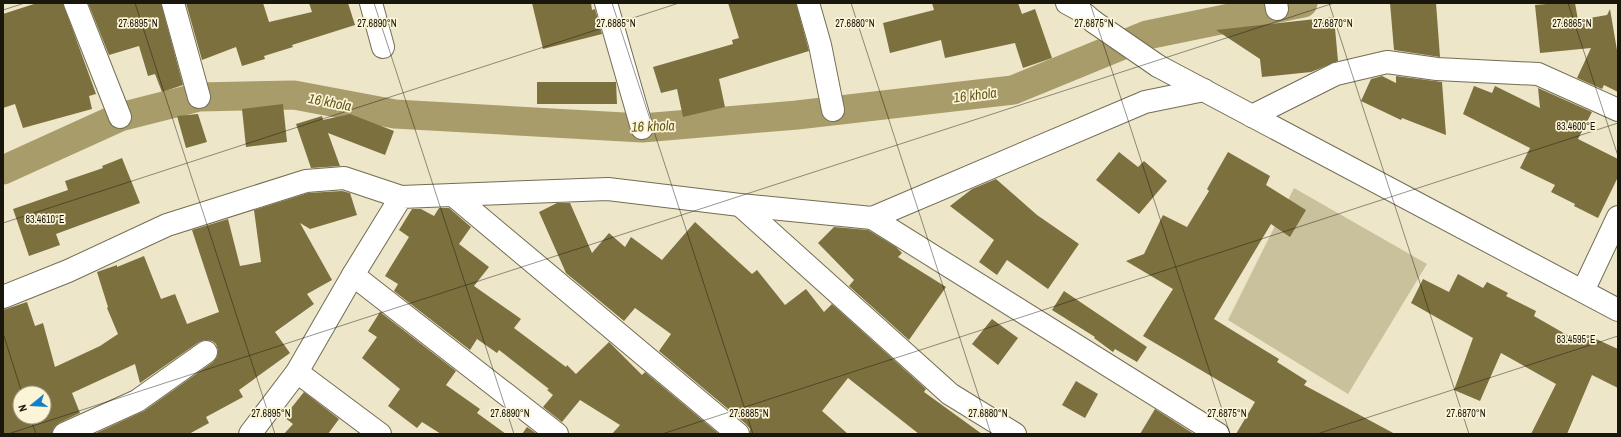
<svg xmlns="http://www.w3.org/2000/svg" width="1621" height="437" font-family="'Archivo Narrow',sans-serif">
<style>
.green{fill:#c9c19c}
.lines{fill:none;stroke-linecap:round;stroke-linejoin:round}
.canal{stroke:#a89c6a;stroke-width:29}
.building{fill:#7c703f;fill-rule:evenodd}
.minor-casing{stroke:#736d53;stroke-width:24}
.tertiary-casing{stroke:#736d53;stroke-width:24}
.secondary-casing{stroke:#736d53;stroke-width:24}
.minor{stroke:#fff;stroke-width:22}
.tertiary{stroke:#fff;stroke-width:22}
.secondary{stroke:#fff;stroke-width:22}
.ticks{fill:none;stroke:#19170c;stroke-width:1;stroke-opacity:0.45}
.labels{text-anchor:middle;dominant-baseline:central;stroke-width:3.5;stroke-linejoin:round;paint-order:stroke}
.water-label{font-size:14px;font-style:italic;fill:#64571b;stroke:#fbf4d6}
.ticks-label{font-size:10px;text-anchor:middle;fill:#19170c;stroke:#fbf4d6;stroke-width:3.5;stroke-linejoin:round;paint-order:stroke}
</style>
<rect width="100%" height="100%" fill="#ede6c9"/>
<polygon class="green" points="1294,188 1427,264 1348,394 1228,320"/>
<g class="lines">
<polyline class="canal" points="3,170 120,117 199,97 294,95 395,114 642,128 797,115 1013,90 1147,35 1303,3"/>
</g>
<g class="building">
<polygon points="37,3 63,3 96,94 89,96 92,109 23,128 15,104 3,108 3,14"/>
<polygon points="88,3 161,3 183,85 162,92 155,74 148,76 139,46 109,55"/>
<polygon points="186,3 263,3 269,22 312,12 309,3 348,3 355,25 292,45 293,47 264,56 265,59 242,66 236,47 202,60"/>
<polygon points="532,3 591,3 592,10 595,9 602,34 543,49"/>
<polygon points="728,3 796,3 809,51 719,79 725,107 683,117 677,89 661,93 653,67 733,44 732,40 739,38"/>
<polygon points="932,3 1018,3 1022,14 1035,9 1052,58 1023,68 1015,43 945,58 941,40 890,53 883,23 934,10"/>
<polygon points="1390,3 1436,3 1440,57 1394,50"/>
<polygon points="1558,3 1575,3 1578,20 1607,15 1610,9 1618,56 1618,92 1604,85 1602,89 1577,78 1591,48 1540,53 1535,5"/>
<polygon points="1334,17 1338,61 1311,72 1262,77 1260,59 1216,30"/>
<polygon points="1382,76 1396,83 1396,76 1442,82 1446,135 1402,118 1401,120 1361,101 1371,79"/>
<polygon points="537,82 616,82 617,104 537,104"/>
<polygon points="1474,86 1492,93 1495,86 1540,108 1538,88 1592,112 1578,139 1618,159 1618,177 1598,218 1574,206 1575,204 1551,192 1555,185 1520,168 1530,148 1463,114"/>
<polygon points="283,104 287,142 246,147 242,109"/>
<polygon points="198,114 207,142 186,148 177,116"/>
<polygon points="350,114 394,131 385,155 328,133 340,166 311,168 296,124 322,116 323,120"/>
<polygon points="1119,152 1138,167 1144,161 1167,181 1139,214 1096,180"/>
<polygon points="1228,152 1270,176 1266,185 1306,210 1290,237 1271,224 1214,319 1279,359 1277,362 1307,381 1304,385 1395,434 1236,434 1255,402 1143,336 1173,289 1126,261 1144,254 1163,215 1187,227 1209,191 1207,189"/>
<polygon points="122,158 140,203 56,234 60,245 29,256 13,209 68,190 65,181 103,168 102,166"/>
<polygon points="996,179 1037,215 1079,244 1048,289 1007,260 997,275 979,262 994,240 950,206 972,189"/>
<path d="M 342,191 L 350,193 L 357,215 L 310,229 L 300,223 L 332,280 L 307,294 L 314,304 L 275,332 L 290,353 L 239,390 L 243,397 L 206,417 L 209,423 L 189,434 L 94,434 L 144,411 L 213,362 L 217,357 L 218,350 L 216,344 L 212,341 L 205,340 L 199,342 L 140,383 L 135,364 L 72,393 L 80,413 L 59,423 L 54,427 L 52,434 L 3,434 L 3,310 L 27,302 L 35,326 L 43,323 L 55,367 L 100,346 L 118,334 L 107,308 L 108,307 L 97,272 L 117,265 L 117,267 L 144,256 L 161,299 L 175,294 L 187,324 L 219,312 L 192,230 L 228,219 L 240,266 L 261,262 L 254,210 L 308,193 ZM 20,393 L 44,393 L 44,417 L 20,417 Z"/>
<polygon points="557,203 570,203 592,253 609,233 625,247 631,237 662,260 695,222 752,274 757,270 785,305 806,289 824,312 832,304 926,389 924,392 982,434 919,434 848,378 822,411 848,434 750,434 750,429 746,424 659,351 671,334 635,308 624,321 566,273 539,212"/>
<polygon points="439,208 449,208 471,227 459,244 489,267 474,286 521,319 514,328 566,367 567,365 576,374 609,342 642,375 645,372 719,434 612,434 620,425 580,400 562,422 543,407 553,395 547,390 549,389 499,350 497,353 477,339 470,350 394,291 398,284 385,276 409,237 399,230 412,209 421,209 434,216"/>
<polygon points="834,227 868,230 896,247 902,253 898,257 946,287 909,340 849,286 854,280 818,243"/>
<polygon points="1458,274 1483,288 1487,282 1508,293 1506,296 1536,311 1534,316 1581,343 1585,334 1618,349 1618,388 1592,375 1567,434 1531,434 1556,384 1501,353 1480,401 1454,390 1473,338 1411,303 1423,279 1449,292"/>
<polygon points="1064,291 1147,347 1137,362 1115,349 1113,352 1094,338 1095,337 1052,310"/>
<polygon points="380,312 456,371 446,385 480,409 477,413 506,434 441,434 422,422 417,428 388,406 400,389 362,358 377,337 368,331"/>
<polygon points="992,319 1018,338 998,365 972,344"/>
<polygon points="1076,381 1098,394 1085,418 1062,405"/>
<polygon points="304,392 339,419 328,434 284,434 293,424 284,417"/>
<polygon points="1155,409 1194,434 1140,434"/>
<polygon points="527,427 537,434 522,434"/>
</g>
<g class="lines">
<g class="minor-casing">
<g id="minor">
<polyline points="75,3 120,117"/>
<polyline points="173,3 199,97"/>
<polyline points="371,3 383,47"/>
<polyline points="606,3 642,128"/>
<polyline points="808,3 820,45 833,110"/>
<polyline points="1276,3 1277,9"/>
<polyline points="1252,116 1336,74 1387,62 1437,69 1538,74 1618,110"/>
<polyline points="453,195 738,434"/>
<polyline points="740,205 950,394 1015,434"/>
<polyline points="872,218 1218,434"/>
<polyline points="353,275 557,434"/>
<polyline points="1583,291 1618,217"/>
<polyline points="3,297 68,271 167,225 306,181 344,178 401,197"/>
<polyline points="297,372 380,434"/>
<polyline points="64,434 137,401 206,352"/>
<polyline points="250,434 297,372 353,275 401,197 608,189 740,205 872,218 1145,102 1204,90"/>
</g>
</g>
<g class="tertiary-casing">
<g id="tertiary">
<polyline points="1067,3 1080,10 1094,22"/>
<polyline points="1158,66 1618,310"/>
</g>
</g>
<g class="secondary-casing">
<polyline id="secondary" points="1094,22 1158,66"/>
</g>
<use href="#minor" class="minor"/>
<use href="#tertiary" class="tertiary"/>
<use href="#secondary" class="secondary"/>
</g>
<path class="ticks" d="M 135,3 L 275,434M 374,3 L 514,434M 612,3 L 753,434M 851,3 L 991,434M 1090,3 L 1230,434M 1329,3 L 1469,434M 1568,3 L 1618,156M 3,10 L 25,3M 3,223 L 679,3M 3,333 L 22,393M 30,417 L 36,434M 8,434 L 1334,3M 662,434 L 1618,123M 1317,434 L 1618,336"/>
<g class="labels">
<g class="water-label">
<text transform="translate(975 95) rotate(-7)">16 khola</text>
<text transform="translate(330 102) rotate(11)">16 khola</text>
<text transform="translate(653 126) rotate(-2)">16 khola</text>
</g>
</g>
<g class="ticks-label">
<text x="138" y="27">27.6895°N</text>
<text x="377" y="27">27.6890°N</text>
<text x="616" y="27">27.6885°N</text>
<text x="855" y="27">27.6880°N</text>
<text x="1094" y="27">27.6875°N</text>
<text x="1333" y="27">27.6870°N</text>
<text x="1572" y="27">27.6865°N</text>
<text x="1576" y="130">83.4600°E</text>
<text x="45" y="223">83.4610°E</text>
<text x="1576" y="343">83.4595°E</text>
<text x="271" y="417">27.6895°N</text>
<text x="510" y="417">27.6890°N</text>
<text x="749" y="417">27.6885°N</text>
<text x="988" y="417">27.6880°N</text>
<text x="1227" y="417">27.6875°N</text>
<text x="1466" y="417">27.6870°N</text>
</g>
<rect width="1621" height="437" fill="none" stroke="#19170c" stroke-width="8"/>
<g transform="translate(32 405) rotate(252)"><circle r="19" fill="#fbf4d6" stroke="#a19c85"/>
<path d="M0-3L7 15L0 10L-7 15Z" fill="#107fc9"/>
<text y="-6" font-size="11" font-weight="bold" text-anchor="middle" fill="#19170c">N</text>
</g>
</svg>
